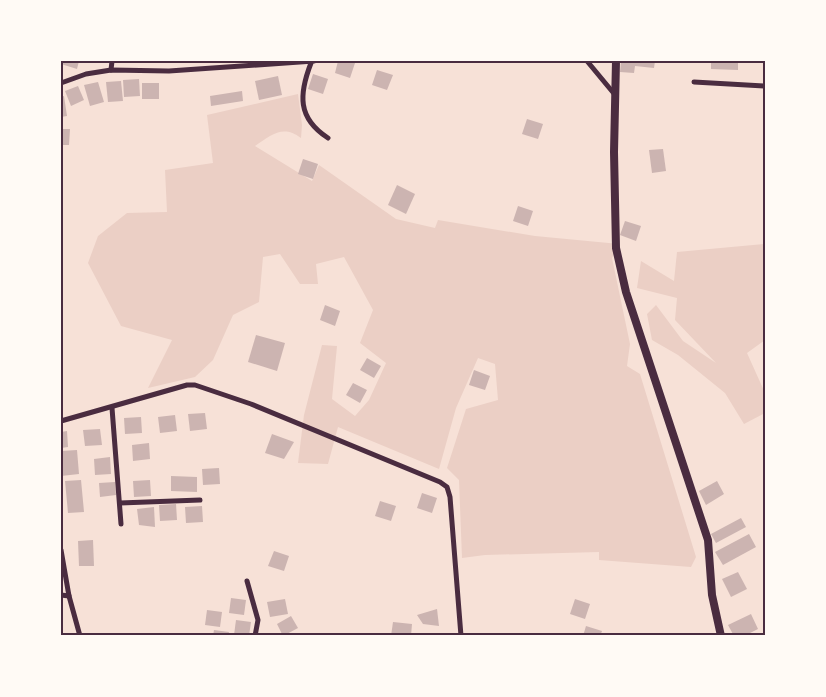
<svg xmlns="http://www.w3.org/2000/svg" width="826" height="697" font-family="'Noto Sans',sans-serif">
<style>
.green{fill:#ebcfc5}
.building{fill:#ccb4b1}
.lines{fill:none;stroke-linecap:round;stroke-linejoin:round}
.minor{stroke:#4a2c40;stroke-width:5}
.tertiary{stroke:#4a2c40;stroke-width:8}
.neatline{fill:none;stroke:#4a2c40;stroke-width:2}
</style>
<rect width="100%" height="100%" fill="#f7e1d7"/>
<g class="green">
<path d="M 298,94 L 302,125 L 301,138 C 283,124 271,135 255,146 L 312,181 L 319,165 L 396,219 L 435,228 L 438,220 L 535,236 L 619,244 L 612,258 L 630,344 L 627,366 L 640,374 L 696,557 L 691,567 L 599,560 L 599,552 L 485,555 L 462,558 L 459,480 L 447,468 L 466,409 L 498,400 L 495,364 L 478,358 L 456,408 L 439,469 L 338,427 L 328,464 L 298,463 L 304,415 L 322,345 L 337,346 L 332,399 L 355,416 L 369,400 L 386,363 L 360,343 L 373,310 L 344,257 L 316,264 L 318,284 L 300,284 L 280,254 L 263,257 L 259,302 L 233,315 L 213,360 L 195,377 L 148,388 L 172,340 L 121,326 L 88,263 L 98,236 L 127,213 L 167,212 L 165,170 L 213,163 L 207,115 Z"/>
<polygon points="765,244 765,340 747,353 765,393 765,413 744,424 725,393 678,355 652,340 647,314 656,305 683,341 716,363 675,320 677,298 637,288 641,261 674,281 677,252"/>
</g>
<g class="building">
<polygon points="62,61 79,61 77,69 61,64"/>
<polygon points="338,61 355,63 350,78 335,73"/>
<polygon points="621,61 655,61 654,68 635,66 634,73 620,72"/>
<polygon points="711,61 738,61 738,70 711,69"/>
<polygon points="377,70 393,75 387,90 372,85"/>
<polygon points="313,74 328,79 323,94 308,89"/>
<polygon points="278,76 282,95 259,100 255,81"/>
<polygon points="139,79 140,96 124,97 123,80"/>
<polygon points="121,81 123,101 108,102 106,82"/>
<polygon points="98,82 104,102 90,106 84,85"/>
<rect x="142" y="83" width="17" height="16"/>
<polygon points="78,86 84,100 71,106 65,91"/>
<polygon points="242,91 243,101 211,106 210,96"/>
<polygon points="64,96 67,116 61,117 61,97"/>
<polygon points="527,119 543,124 538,139 522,134"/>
<polygon points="61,129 70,129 69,145 61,145"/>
<polygon points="663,149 666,171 652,173 649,150"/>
<polygon points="303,159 318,164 313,179 298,174"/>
<polygon points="397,185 415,194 406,214 388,205"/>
<polygon points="518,206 533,211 528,226 513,221"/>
<polygon points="625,221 641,226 636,241 620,235"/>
<polygon points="325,305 340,311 335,326 320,320"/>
<polygon points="256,335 285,343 277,371 248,362"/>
<polygon points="367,358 381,366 374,378 360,370"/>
<polygon points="474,370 490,376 485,390 469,385"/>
<polygon points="353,383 367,390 360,403 346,395"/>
<polygon points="205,413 207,429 190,431 188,414"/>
<polygon points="175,415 177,431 160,433 158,417"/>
<polygon points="141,417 142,433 125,434 124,418"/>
<polygon points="100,429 102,445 85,446 83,430"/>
<polygon points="67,431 68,447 61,448 61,432"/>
<polygon points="272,434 294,442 284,459 265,453"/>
<polygon points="149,443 150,459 133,461 132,445"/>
<polygon points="77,450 79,474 61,476 61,451"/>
<polygon points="110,457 111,474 95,475 94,459"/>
<polygon points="219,468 220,484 203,485 202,469"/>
<polygon points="171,476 197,477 197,492 171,491"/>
<polygon points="81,480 84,512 68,513 65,481"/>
<polygon points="150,480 151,496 134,497 133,481"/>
<polygon points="717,481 724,494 706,505 699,491"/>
<polygon points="115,482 116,495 100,497 99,483"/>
<polygon points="422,493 437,498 432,513 417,508"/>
<polygon points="380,501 396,506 391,521 375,516"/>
<polygon points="176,504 177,520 160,521 159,505"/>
<polygon points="202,506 203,522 186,523 185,507"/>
<polygon points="154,507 155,527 139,525 137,509"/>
<polygon points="741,518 746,527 716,543 711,534"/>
<polygon points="749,534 756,547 723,565 715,552"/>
<polygon points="93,540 94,566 79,566 78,541"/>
<polygon points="274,551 289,556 284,571 268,566"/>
<polygon points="738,572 747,589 731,597 722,579"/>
<polygon points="231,598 246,600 244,615 229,613"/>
<polygon points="285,599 288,614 270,617 267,602"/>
<polygon points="575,599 590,604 585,619 570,614"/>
<polygon points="437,609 439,626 423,624 417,615"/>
<polygon points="207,610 222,612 220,627 205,625"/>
<polygon points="751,614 758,629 744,636 734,636 728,625"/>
<polygon points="291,616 298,628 283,636 277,624"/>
<polygon points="236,620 251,622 249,636 234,635"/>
<polygon points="393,622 412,624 411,636 391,636"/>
<polygon points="586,626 602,631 600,636 583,636"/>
<polygon points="214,630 229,632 228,636 213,636"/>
</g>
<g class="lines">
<g class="minor">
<polyline points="587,61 616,96"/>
<path d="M 311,63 C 299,94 297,118 328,138"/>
<polyline points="111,70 112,61"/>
<polyline points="694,82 765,86"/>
<polyline points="61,83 86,74 111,70 169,71 314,61"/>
<polyline points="112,408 121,524"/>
<polyline points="61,421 187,385 195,385 251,404 440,482 447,487 450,497 461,636"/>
<polyline points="120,503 200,500"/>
<polyline points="61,550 69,596 80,636"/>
<polyline points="247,581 258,620 255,636"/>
<polyline points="61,595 69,596"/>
</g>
<polyline class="tertiary" points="616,61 614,152 616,248 626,292 708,540 712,595 721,636"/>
</g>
<rect width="826" height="697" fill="none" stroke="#fffaf5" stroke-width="125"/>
<rect x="62" y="62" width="702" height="572" class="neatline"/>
</svg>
